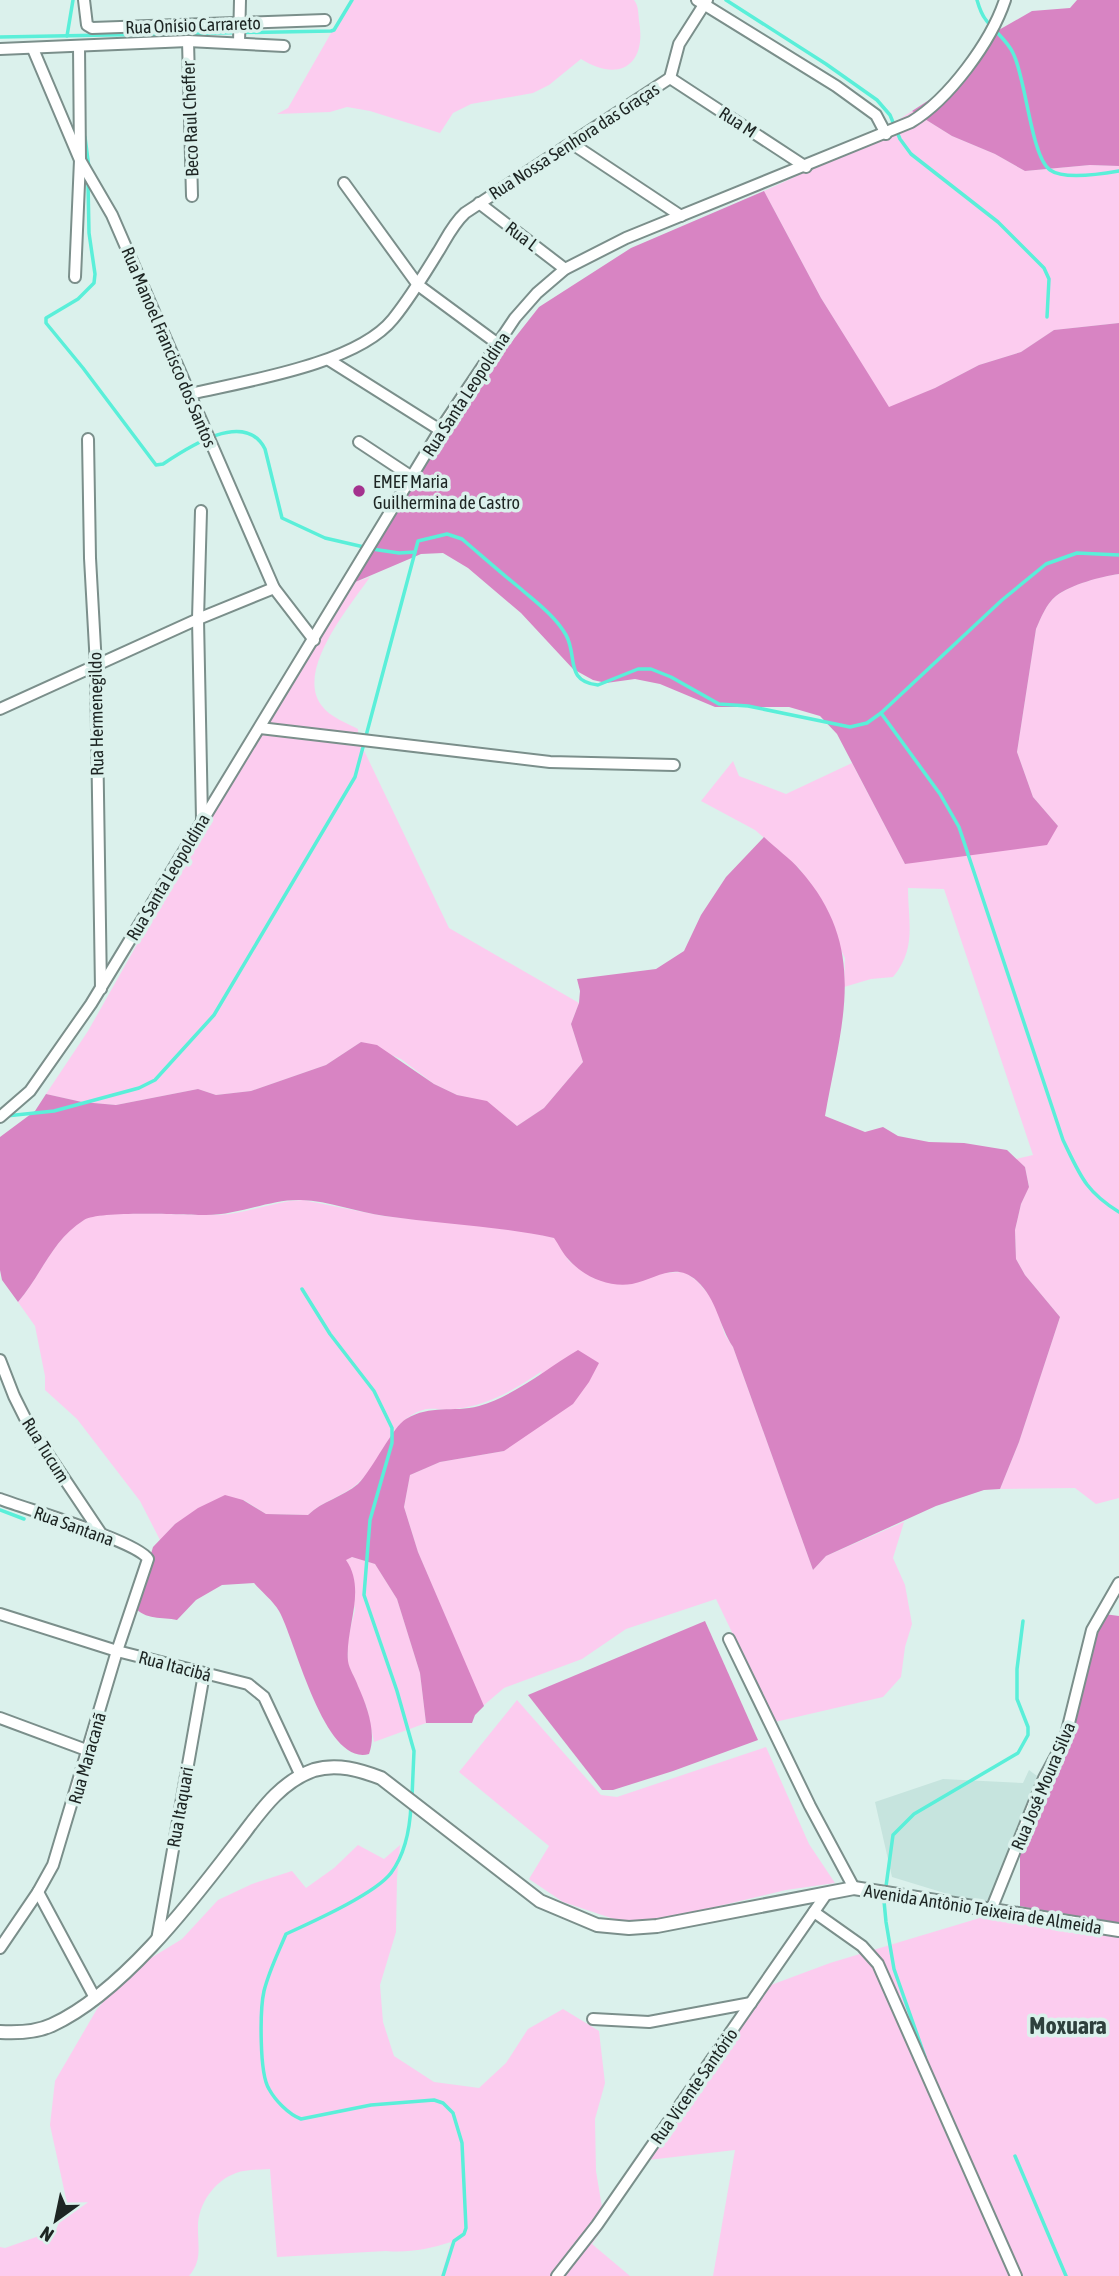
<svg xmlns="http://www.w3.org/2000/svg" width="1119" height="2276" font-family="'Asap Condensed',sans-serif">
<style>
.built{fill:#c6e4de}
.green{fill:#fcccef}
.forest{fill:#d884c3}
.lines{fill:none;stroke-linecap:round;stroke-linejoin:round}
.stream{stroke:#5aefd9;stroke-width:3.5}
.minor-casing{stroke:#7b8f8b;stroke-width:14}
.tertiary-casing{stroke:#7b8f8b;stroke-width:16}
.minor{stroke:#fff;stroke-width:10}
.tertiary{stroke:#fff;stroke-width:12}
.poi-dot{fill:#a4328e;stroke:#dbf1ec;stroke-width:2.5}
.labels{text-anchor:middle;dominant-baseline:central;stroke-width:7;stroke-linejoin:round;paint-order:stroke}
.street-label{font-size:18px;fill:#1d2523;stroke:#dbf1ec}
.poi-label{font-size:18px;fill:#1d2523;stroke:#dbf1ec;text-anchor:start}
.district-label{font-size:24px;font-weight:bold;fill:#2e403d;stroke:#dbf1ec}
</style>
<rect width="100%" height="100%" fill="#dbf1ec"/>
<polygon class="built" points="1029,1770 1037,1776 987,1906 892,1877 875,1802 943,1779 1023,1783"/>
<g class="green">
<path d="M 350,0 L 634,0 C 639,7 638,13 639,21 C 647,65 619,83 581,59 L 549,85 L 533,93 L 471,104 L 453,113 L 440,133 L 370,111 L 347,107 L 330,112 L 277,114 L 288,108 Z"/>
<path d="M 912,111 L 952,136 L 995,154 L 1025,171 L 1090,165 L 1119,166 L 1119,323 L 1054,330 L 1021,352 L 979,365 L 935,388 L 889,408 L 821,298 L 764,191 C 816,168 865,142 912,111 Z"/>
<path d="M 1119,574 L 1119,1498 L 1096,1504 L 1075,1488 L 1000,1489 L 1019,1442 L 1060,1317 L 1025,1275 L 1016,1259 L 1015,1230 L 1021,1204 L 1029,1186 L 1025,1167 L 1016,1159 L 1033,1155 L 944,889 L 908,888 C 908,922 917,948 893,977 L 871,979 L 844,987 L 845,958 L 800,869 L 755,830 L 701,801 L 733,761 L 739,776 L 786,794 L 852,763 L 905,864 L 1058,826 L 1033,797 L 1017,752 L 1036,629 C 1041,618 1046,604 1056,596 C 1072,584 1099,577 1119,574 Z"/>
<path d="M 370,577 C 351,605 294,671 322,706 C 330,717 347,723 358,729 L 358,738 L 449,928 L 579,1003 L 571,1024 L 583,1062 L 544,1108 L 517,1126 L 487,1102 L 457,1095 L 434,1084 L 401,1059 L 361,1042 L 326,1065 L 251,1091 L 216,1095 L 198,1089 L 116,1105 L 82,1102 L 46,1094 L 88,1031 L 217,803 L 353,583 Z"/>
<path d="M 303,1200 L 383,1216 L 519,1230 L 555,1238 L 569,1261 L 595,1279 L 643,1280 L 658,1273 L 685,1272 L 698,1282 L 714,1301 L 725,1335 L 733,1347 L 813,1570 L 826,1556 L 904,1522 L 893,1558 L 905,1585 L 912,1624 L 905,1647 L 901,1677 L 883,1697 L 775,1722 L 716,1599 L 626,1629 L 582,1659 L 504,1688 L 483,1706 L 418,1552 L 404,1507 L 410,1475 L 440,1462 L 504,1451 L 542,1371 C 514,1390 489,1405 455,1409 C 445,1411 433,1407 423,1410 C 390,1419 382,1463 357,1484 C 342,1497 322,1501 308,1515 L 266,1514 L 244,1500 L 175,1524 L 160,1540 L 140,1501 L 77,1419 L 45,1390 L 45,1376 L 35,1326 L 18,1302 C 41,1275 53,1238 85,1219 C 104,1209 192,1216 218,1215 C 247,1214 274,1201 303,1200 Z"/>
<polygon points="352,1557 375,1564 397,1599 420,1673 426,1723 374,1742 367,1708 348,1664 348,1638 355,1610 346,1559"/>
<polygon points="517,1700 601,1795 617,1797 766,1747 809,1844 835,1883 786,1890 661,1920 617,1920 563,1902 529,1879 549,1846 459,1772"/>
<path d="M 358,1845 L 384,1859 L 400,1845 L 397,1878 L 396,1932 L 380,1985 L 383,2022 L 394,2056 L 434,2082 L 479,2088 L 506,2063 L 528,2029 L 563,2009 L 599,2031 L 605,2083 L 595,2119 L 596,2171 L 605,2225 L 592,2244 L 630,2276 L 441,2276 L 451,2242 C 429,2249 409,2253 386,2251 L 277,2257 L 270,2169 C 259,2170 246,2169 236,2173 C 214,2181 197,2205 198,2229 C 198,2248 202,2261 189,2276 L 0,2276 L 0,2247 L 5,2248 L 56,2230 L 67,2203 L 50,2125 L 55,2081 L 97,2009 L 133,1969 L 182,1939 L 218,1900 L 252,1884 L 292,1871 L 306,1888 L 334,1868 Z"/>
<polygon points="1020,1906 1119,1926 1119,2276 713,2276 735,2150 648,2160 771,1985 830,1963"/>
</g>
<g class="forest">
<polygon points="1077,0 1119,0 1119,166 1090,165 1025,171 995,154 952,136 912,111 957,82 997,31 1032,11 1070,8"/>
<path d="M 764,191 L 821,298 L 889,407 L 935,388 L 979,365 L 1021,352 L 1054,330 L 1119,323 L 1119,574 C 1100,577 1072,584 1056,596 C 1046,604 1041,618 1036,629 L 1017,752 L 1033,797 L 1058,826 L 1047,845 L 905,864 L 837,734 L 820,716 L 789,707 L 715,707 L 660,684 L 635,679 L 606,683 L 593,680 L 573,669 L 521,613 L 468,568 L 443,553 L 421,554 L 353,583 L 445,427 L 539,307 L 631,248 Z"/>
<path d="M 764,837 C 775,848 790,858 800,870 C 870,949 841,1024 825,1116 L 865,1132 L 883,1127 L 898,1136 L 929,1142 L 964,1143 L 1007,1150 L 1025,1167 L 1029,1187 L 1021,1204 L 1015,1230 L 1016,1259 L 1025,1275 L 1060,1317 L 1019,1442 L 1000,1489 L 984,1490 L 936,1506 L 826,1556 L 813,1570 L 733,1347 C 719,1326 717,1299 697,1281 C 675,1261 656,1279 632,1284 C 610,1288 584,1277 569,1260 C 563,1254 559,1245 554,1238 C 498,1226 441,1224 385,1216 C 357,1212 329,1201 301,1200 C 270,1199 240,1215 206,1215 C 184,1215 100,1210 84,1220 C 52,1240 42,1274 18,1302 L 2,1280 L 0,1270 L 0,1137 L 35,1111 L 46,1094 L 82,1102 L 116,1105 L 198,1089 L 216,1095 L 251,1091 L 326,1065 L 361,1042 L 377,1045 L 434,1084 L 457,1095 L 487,1101 L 517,1126 L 544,1108 L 583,1062 L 571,1024 L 579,1003 L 580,991 L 577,979 L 656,969 L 684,951 L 701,915 L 726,877 Z"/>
<path d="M 578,1350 L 599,1363 L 589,1382 L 573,1404 L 504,1451 L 440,1462 L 410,1475 L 404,1507 L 418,1552 L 484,1706 L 475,1715 L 472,1723 L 426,1723 L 420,1673 L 397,1599 L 375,1564 L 352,1557 L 346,1560 C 367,1590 345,1627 348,1661 C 349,1669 355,1677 358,1686 C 367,1706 377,1733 369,1754 C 324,1767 295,1639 279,1611 C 273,1601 262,1592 254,1583 L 222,1585 L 196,1600 L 177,1620 C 163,1617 144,1620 135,1607 L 153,1547 L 175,1524 L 198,1508 L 225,1495 L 243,1500 L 266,1514 L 308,1515 C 322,1501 343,1497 358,1484 C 373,1469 393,1426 406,1419 C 431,1404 452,1413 479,1406 C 514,1396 546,1369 578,1350 Z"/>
<polygon points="1104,1614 1119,1616 1119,1926 1020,1906 1020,1842 1069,1739 1087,1663"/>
<polygon points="705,1621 758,1740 673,1771 613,1790 602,1790 528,1695"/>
</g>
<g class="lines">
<g class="stream">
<polyline points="726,0 826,64 877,100 890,115 900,139 911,154 998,222 1044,268 1049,279 1047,317"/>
<path d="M 977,0 C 979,7 981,14 986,20 C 994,31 1007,40 1013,53 C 1026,78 1031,157 1050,170 C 1064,180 1102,174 1119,171"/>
<polyline points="67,36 73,0"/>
<polyline points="0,37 331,31 334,30 352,0"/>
<polyline points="85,137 89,168"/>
<path d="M 88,182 L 89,233 L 95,274 L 94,283 L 78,299 L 46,318 L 46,323 L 83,368 L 156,465 L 163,464 C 187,448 245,409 265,449 L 282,518 L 325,538 L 364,547"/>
<polyline points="372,549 399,553 415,552"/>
<path d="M 881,713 L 940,794 L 959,827 L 1063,1140 C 1080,1175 1085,1191 1119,1212"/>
<path d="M 6,1116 L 54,1111 L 139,1088 L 155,1080 L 214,1015 L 355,777 L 418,541 L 447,534 L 462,539 C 482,556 501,573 521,589 C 537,603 555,616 566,635 C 578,656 564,681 598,685 L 638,669 L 651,669 L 671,677 L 719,704 L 748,706 L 850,727 L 867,723 L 881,713 L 1002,600 L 1046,564 L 1077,553 L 1119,555"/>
<polyline points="302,1289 330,1334 374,1391 392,1428 392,1443 370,1520 364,1595 397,1691 414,1751 412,1797"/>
<polyline points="0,1510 24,1519"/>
<path d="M 411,1805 C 410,1828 405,1854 391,1873 C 375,1894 312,1922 286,1934 C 278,1953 269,1971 264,1991 C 260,2009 259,2073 269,2089 C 275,2100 288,2114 301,2119 L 371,2105 L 434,2100 L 443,2103 L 453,2113 L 462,2143 L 466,2228 L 464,2234 L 454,2241 L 443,2276"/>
<polyline points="925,2057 894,1969 886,1922 884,1901 893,1835 914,1814 1018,1753 1028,1735 1028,1727 1017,1699 1017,1669 1023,1621"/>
<polyline points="1015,2156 1066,2276"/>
</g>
<g class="minor-casing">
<g id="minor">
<polyline points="84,0 87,25 92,28 325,20"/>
<polyline points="697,0 836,86 876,115 886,134"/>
<polyline points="188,41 192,196"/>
<polyline points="239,43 240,0"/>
<polyline points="0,49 188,41 284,46"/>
<polyline points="33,49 80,160 112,215 274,588 314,640"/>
<polyline points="670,78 806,167"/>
<polyline points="670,78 679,44 707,0"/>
<polyline points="571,143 681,216"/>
<polyline points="344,183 418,285 498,344"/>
<polyline points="479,203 565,269"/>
<polyline points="75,277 80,160 79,46"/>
<polyline points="329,360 440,430"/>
<path d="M 190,394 C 246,381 357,364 393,319 C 410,298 424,275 438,252 C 446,239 453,224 465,213 L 670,78"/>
<polyline points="88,439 90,558 96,666 101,989"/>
<polyline points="359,442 412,477"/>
<polyline points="201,511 198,619 202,819"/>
<polyline points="0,709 198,619 274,588"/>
<polyline points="260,728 550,762 674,765"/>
<path d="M 0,1117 L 30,1091 L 91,1004 L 440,430 L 515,318 L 537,293 L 565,269 L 626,238 L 911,122 C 949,99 991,42 1005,0"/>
<polyline points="0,1360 14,1396 29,1426 102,1535"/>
<path d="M 0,1499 C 26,1509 137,1541 148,1559 L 117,1651 L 53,1865 L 38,1892 L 0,1948"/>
<polyline points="0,1614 117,1651 248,1684 264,1697 301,1776"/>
<polyline points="729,1639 810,1806 854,1888"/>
<polyline points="0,1718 89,1751"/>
<polyline points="38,1892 95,1998"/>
<polyline points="991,1910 1044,1778 1065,1739 1092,1630 1119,1583"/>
<polyline points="814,1912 862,1946 878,1964 1016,2276"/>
<polyline points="157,1940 204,1674"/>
<polyline points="593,2019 649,2022 751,2003"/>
<polyline points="557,2276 597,2225 827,1893"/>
</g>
</g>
<g class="tertiary-casing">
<path id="tertiary" d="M 0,2032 C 17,2033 37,2032 52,2025 C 120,1994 189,1905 234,1846 C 257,1817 277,1783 314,1770 C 337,1763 360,1770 381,1778 L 540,1901 L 597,1925 L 629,1928 L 657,1926 L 854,1888 L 1119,1930"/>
</g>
<use href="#minor" class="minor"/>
<use href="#tertiary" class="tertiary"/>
</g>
<circle class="poi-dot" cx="359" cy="491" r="7"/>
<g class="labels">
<g class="street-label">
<text transform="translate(193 25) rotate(-2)">Rua Onísio Carrareto</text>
<text transform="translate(190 119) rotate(-92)">Beco Raul Cheffer</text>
<text transform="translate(738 122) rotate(33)">Rua M</text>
<text transform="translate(574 141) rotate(-33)">Rua Nossa Senhora das Graças</text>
<text transform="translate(522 236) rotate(37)">Rua L</text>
<text transform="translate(169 347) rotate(67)">Rua Manoel Francisco dos Santos</text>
<text transform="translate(466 394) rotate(-57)">Rua Santa Leopoldina</text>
<text transform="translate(96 714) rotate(-91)">Rua Hermenegildo</text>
<text transform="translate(168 877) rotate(-59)">Rua Santa Leopoldina</text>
<text transform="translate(46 1450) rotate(58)">Rua Tucum</text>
<text transform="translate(74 1526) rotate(20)">Rua Santana</text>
<text transform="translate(175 1666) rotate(15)">Rua Itacibá</text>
<text transform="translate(87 1758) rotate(-74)">Rua Maracanã</text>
<text transform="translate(1043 1786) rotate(-67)">Rua José Moura Silva</text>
<text transform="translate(180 1807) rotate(-80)">Rua Itaquari</text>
<text transform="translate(983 1909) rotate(9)">Avenida Antônio Teixeira de Almeida</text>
<text transform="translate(694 2086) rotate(-55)">Rua Vicente Santório</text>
</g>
<g class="poi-label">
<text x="373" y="481">EMEF Maria<tspan x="373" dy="21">Guilhermina de Castro</tspan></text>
</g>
<g class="district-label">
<text x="1068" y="2025">Moxuara</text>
</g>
</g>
<g transform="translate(56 2220) rotate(213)" stroke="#dbf1ec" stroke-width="5" paint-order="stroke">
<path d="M0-5L12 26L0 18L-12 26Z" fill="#1d2523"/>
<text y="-10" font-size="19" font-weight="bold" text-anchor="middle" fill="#1d2523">N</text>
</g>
</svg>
